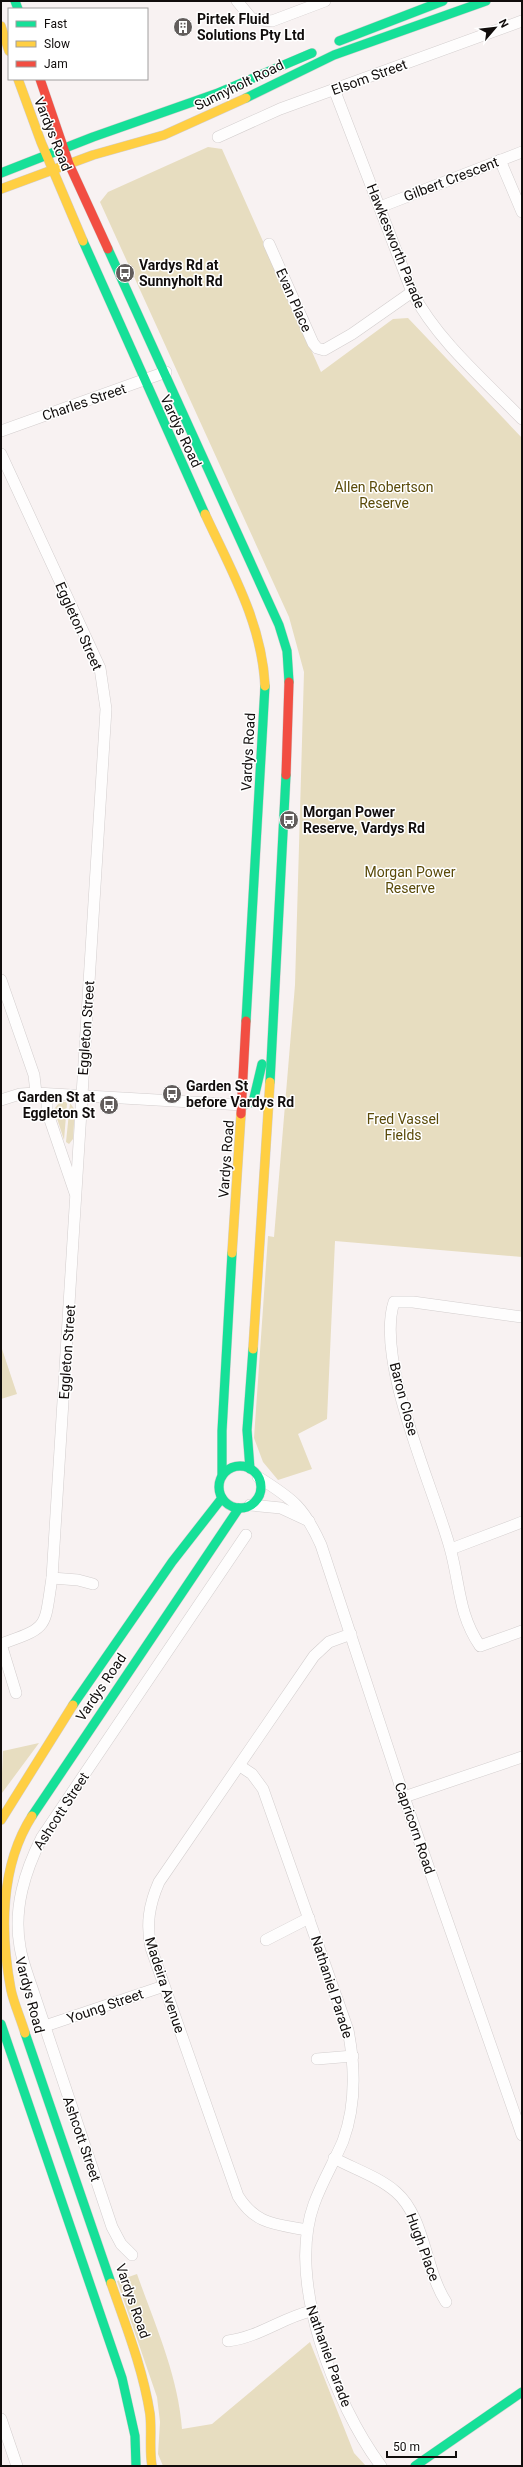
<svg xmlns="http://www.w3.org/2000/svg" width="523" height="2467" font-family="Roboto,sans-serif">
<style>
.green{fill:#e7ddc0}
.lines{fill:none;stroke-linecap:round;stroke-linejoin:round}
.street-casing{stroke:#d3cece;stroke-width:12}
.fast-casing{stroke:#d3cece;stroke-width:10}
.slow-casing{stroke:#d3cece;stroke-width:10}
.jam-casing{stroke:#d3cece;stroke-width:10}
.street{stroke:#fefdfd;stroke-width:11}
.fast{stroke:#16e098;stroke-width:9}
.slow{stroke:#ffcf43;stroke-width:9}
.jam{stroke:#f24e42;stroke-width:9}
.labels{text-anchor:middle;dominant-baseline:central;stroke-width:3;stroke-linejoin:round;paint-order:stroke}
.poi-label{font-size:14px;font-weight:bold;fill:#110d0c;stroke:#fff;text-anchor:start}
.street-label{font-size:14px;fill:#110d0c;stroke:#fff}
.park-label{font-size:14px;fill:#5a4a09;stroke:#fff}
</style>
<rect width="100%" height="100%" fill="#f8f2f2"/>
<g class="green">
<polygon points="208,147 222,149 321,372 393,319 408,318 522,438 522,1257 335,1241 327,1419 298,1434 312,1469 278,1480 263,1462 254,1438 268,1236 274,1237 295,985 304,672 289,617 100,202 108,192"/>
<polygon points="60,1102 66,1102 67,1104 64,1140 54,1109"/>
<polygon points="70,1103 75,1110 73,1139 69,1144 66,1142"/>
<polygon points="1,1336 1,1346 17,1394 1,1399"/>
<polygon points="39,1743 2,1793 1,1796 3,1751"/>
<path d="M 137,2274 C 155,2325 178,2375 182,2429 L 212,2424 L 310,2342 L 354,2453 L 366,2466 L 163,2466 L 158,2454 L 160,2422 L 157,2397 L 117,2281 Z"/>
</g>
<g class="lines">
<g class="street-casing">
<g id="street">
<polyline points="237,1 252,19 272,21 325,1"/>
<path d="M 334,89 L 412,292 C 438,341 483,379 522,419"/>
<polyline points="218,137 280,109 522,21"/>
<polyline points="500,160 522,212"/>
<polyline points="380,207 522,152"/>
<polyline points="269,244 313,343 317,348 324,350 352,334 412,292"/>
<polyline points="1,431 166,372"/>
<path d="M 1,454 L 100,668 L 106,709 L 52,1578 C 44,1628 50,1627 1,1644"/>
<polyline points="1,980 34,1075 36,1093"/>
<polyline points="47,1094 47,1111 75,1193"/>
<polyline points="1,1100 20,1094 36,1093 243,1105"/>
<path d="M 522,1317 L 413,1302 L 394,1302 C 375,1361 433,1486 450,1548 C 460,1583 458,1614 480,1646 L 522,1631"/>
<path d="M 258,1477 C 293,1499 304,1507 321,1545 L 404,1797 L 522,2135"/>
<polyline points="250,1505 281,1508 309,1521"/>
<polyline points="451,1549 522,1522"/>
<polyline points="52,1578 78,1580 93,1584"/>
<polyline points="1,1644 16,1693"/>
<path d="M 240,1766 L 252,1774 L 263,1789 L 348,2030 C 355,2066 356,2106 343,2141 C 334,2162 322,2182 314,2204 C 286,2281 335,2404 381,2466"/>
<polyline points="404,1797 522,1757"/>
<polyline points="266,1940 309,1918"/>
<polyline points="45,2026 164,1986"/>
<polyline points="317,2059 353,2056"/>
<path d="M 334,2158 C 354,2169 379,2177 396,2192 C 425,2217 425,2270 446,2302"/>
<path d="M 307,2230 C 276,2224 256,2225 238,2196 L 151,1948 C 146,1924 149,1905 159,1882 L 314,1656 L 329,1642 L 351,1634"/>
<path d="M 132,2255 L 121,2244 L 112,2227 L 31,1985 C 27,1973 22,1960 20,1947 C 13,1908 25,1871 42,1837 L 246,1535"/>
<path d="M 228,2341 C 259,2337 282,2318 311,2311"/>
<polyline points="1,2419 17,2466"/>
</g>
</g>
<g class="fast-casing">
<g id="fast">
<polyline points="15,1 18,9"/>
<polyline points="339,41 443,1"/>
<polyline points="246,98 334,55 486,1"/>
<polyline points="1,173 93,137 218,93 312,53"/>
<polyline points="83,241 205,514"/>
<polyline points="108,249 279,625 287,651 289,682"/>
<polyline points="246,1021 265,686"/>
<polyline points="270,1082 286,775"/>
<polyline points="243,1105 253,1102 262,1064"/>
<circle cx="240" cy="1487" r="21"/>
<polyline points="250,1469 247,1430 253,1349"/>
<polyline points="222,1476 222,1431 232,1253"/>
<polyline points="73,1705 172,1562 222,1498"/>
<polyline points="32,1816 239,1508"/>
<polyline points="1,2024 122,2378 135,2436 136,2466"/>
<polyline points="25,2033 111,2283"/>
<polyline points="415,2466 522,2392"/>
</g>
</g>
<g class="slow-casing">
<g id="slow">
<polyline points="1,26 9,51"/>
<polyline points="18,79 41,142 83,241"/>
<polyline points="1,189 93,155 164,135 246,98"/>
<path d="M 205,514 C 231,570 262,623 265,686"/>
<polyline points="232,1253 241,1114"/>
<polyline points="253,1349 270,1082"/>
<polyline points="1,1820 73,1705"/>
<path d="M 25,2033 C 21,2019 14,2004 11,1990 C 0,1932 0,1866 32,1816"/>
<path d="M 111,2283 C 126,2326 143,2369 150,2414 C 152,2432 149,2449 152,2466"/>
</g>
</g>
<g class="jam-casing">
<g id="jam">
<polyline points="40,79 69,164 108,249"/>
<polyline points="286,775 289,682"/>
<polyline points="241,1114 246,1021"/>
</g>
</g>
<use href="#street" class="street"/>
<use href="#fast" class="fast"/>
<use href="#slow" class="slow"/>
<use href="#jam" class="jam"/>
</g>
<defs>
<g id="building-disc" transform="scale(1)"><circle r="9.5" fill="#625d5c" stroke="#fff"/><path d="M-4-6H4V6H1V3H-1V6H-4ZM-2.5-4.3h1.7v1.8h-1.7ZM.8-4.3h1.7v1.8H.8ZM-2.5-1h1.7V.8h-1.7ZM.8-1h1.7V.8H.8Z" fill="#fff"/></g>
<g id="bus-disc" transform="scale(1)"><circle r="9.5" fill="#625d5c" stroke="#fff"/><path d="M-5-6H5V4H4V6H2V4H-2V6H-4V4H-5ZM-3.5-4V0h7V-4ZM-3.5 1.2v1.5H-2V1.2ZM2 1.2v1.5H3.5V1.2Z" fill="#fff"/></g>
</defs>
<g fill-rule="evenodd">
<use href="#building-disc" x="183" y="27"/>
<use href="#bus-disc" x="125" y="273"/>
<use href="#bus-disc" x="289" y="820"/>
<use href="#bus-disc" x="172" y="1094"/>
<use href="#bus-disc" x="109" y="1105"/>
</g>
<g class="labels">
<g class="poi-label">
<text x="197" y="19">Pirtek Fluid<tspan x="197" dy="16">Solutions Pty Ltd</tspan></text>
<text x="139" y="265">Vardys Rd at<tspan x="139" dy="16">Sunnyholt Rd</tspan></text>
<text x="303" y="812">Morgan Power<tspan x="303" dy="16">Reserve, Vardys Rd</tspan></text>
<text x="186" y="1086">Garden St<tspan x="186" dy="16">before Vardys Rd</tspan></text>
<text x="95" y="1097" text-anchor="end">Garden St at<tspan x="95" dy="16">Eggleton St</tspan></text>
</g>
<g class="street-label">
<text transform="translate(369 77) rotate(-20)">Elsom Street</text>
<text transform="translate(239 85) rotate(-26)">Sunnyholt Road</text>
<text transform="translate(53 134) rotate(68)">Vardys Road</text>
<text transform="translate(451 179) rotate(-21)">Gilbert Crescent</text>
<text transform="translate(396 246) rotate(68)">Hawkesworth Parade</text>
<text transform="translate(294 300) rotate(66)">Evan Place</text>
<text transform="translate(84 402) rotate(-19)">Charles Street</text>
<text transform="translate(181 431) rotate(65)">Vardys Road</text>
<text transform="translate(79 626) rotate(66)">Eggleton Street</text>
<text transform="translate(248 752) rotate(-87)">Vardys Road</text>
<text transform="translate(86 1028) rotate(-86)">Eggleton Street</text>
<text transform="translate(226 1159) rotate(-86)">Vardys Road</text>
<text transform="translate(67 1352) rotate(-86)">Eggleton Street</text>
<text transform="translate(404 1399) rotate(75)">Baron Close</text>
<text transform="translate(101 1687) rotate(-56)">Vardys Road</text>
<text transform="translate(61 1811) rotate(-57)">Ashcott Street</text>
<text transform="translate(415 1828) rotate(71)">Capricorn Road</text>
<text transform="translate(165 1985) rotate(72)">Madeira Avenue</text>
<text transform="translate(332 1987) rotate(72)">Nathaniel Parade</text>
<text transform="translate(30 1995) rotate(75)">Vardys Road</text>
<text transform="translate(105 2006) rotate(-19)">Young Street</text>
<text transform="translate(82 2139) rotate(71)">Ashcott Street</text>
<text transform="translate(423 2247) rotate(70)">Hugh Place</text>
<text transform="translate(133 2301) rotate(71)">Vardys Road</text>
<text transform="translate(329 2356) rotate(70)">Nathaniel Parade</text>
</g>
<g class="park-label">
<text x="384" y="487">Allen Robertson<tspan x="384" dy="16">Reserve</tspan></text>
<text x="410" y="872">Morgan Power<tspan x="410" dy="16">Reserve</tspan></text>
<text x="403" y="1119">Fred Vassel<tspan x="403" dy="16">Fields</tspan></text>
</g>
</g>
<rect width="523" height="2467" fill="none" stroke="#110d0c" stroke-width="4"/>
<rect x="8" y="8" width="140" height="72" fill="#ffffff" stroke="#a09e9e"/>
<rect x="16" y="21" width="20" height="6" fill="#16e098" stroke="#a09e9e"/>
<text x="44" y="28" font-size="12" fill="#110d0c">Fast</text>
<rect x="16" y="41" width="20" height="6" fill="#ffcf43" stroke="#a09e9e"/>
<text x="44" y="48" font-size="12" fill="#110d0c">Slow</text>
<rect x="16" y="61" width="20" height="6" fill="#f24e42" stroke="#a09e9e"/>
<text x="44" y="68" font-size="12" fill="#110d0c">Jam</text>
<g transform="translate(495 28) rotate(62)" stroke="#ffffff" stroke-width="3" paint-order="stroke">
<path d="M0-3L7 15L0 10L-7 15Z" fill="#110d0c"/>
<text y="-6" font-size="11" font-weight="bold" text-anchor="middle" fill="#110d0c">N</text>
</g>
<path d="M387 2451v6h69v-6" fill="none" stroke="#110d0c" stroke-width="2"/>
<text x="393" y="2451" font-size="12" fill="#110d0c" stroke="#ffffff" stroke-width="3" paint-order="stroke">50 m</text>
</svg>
